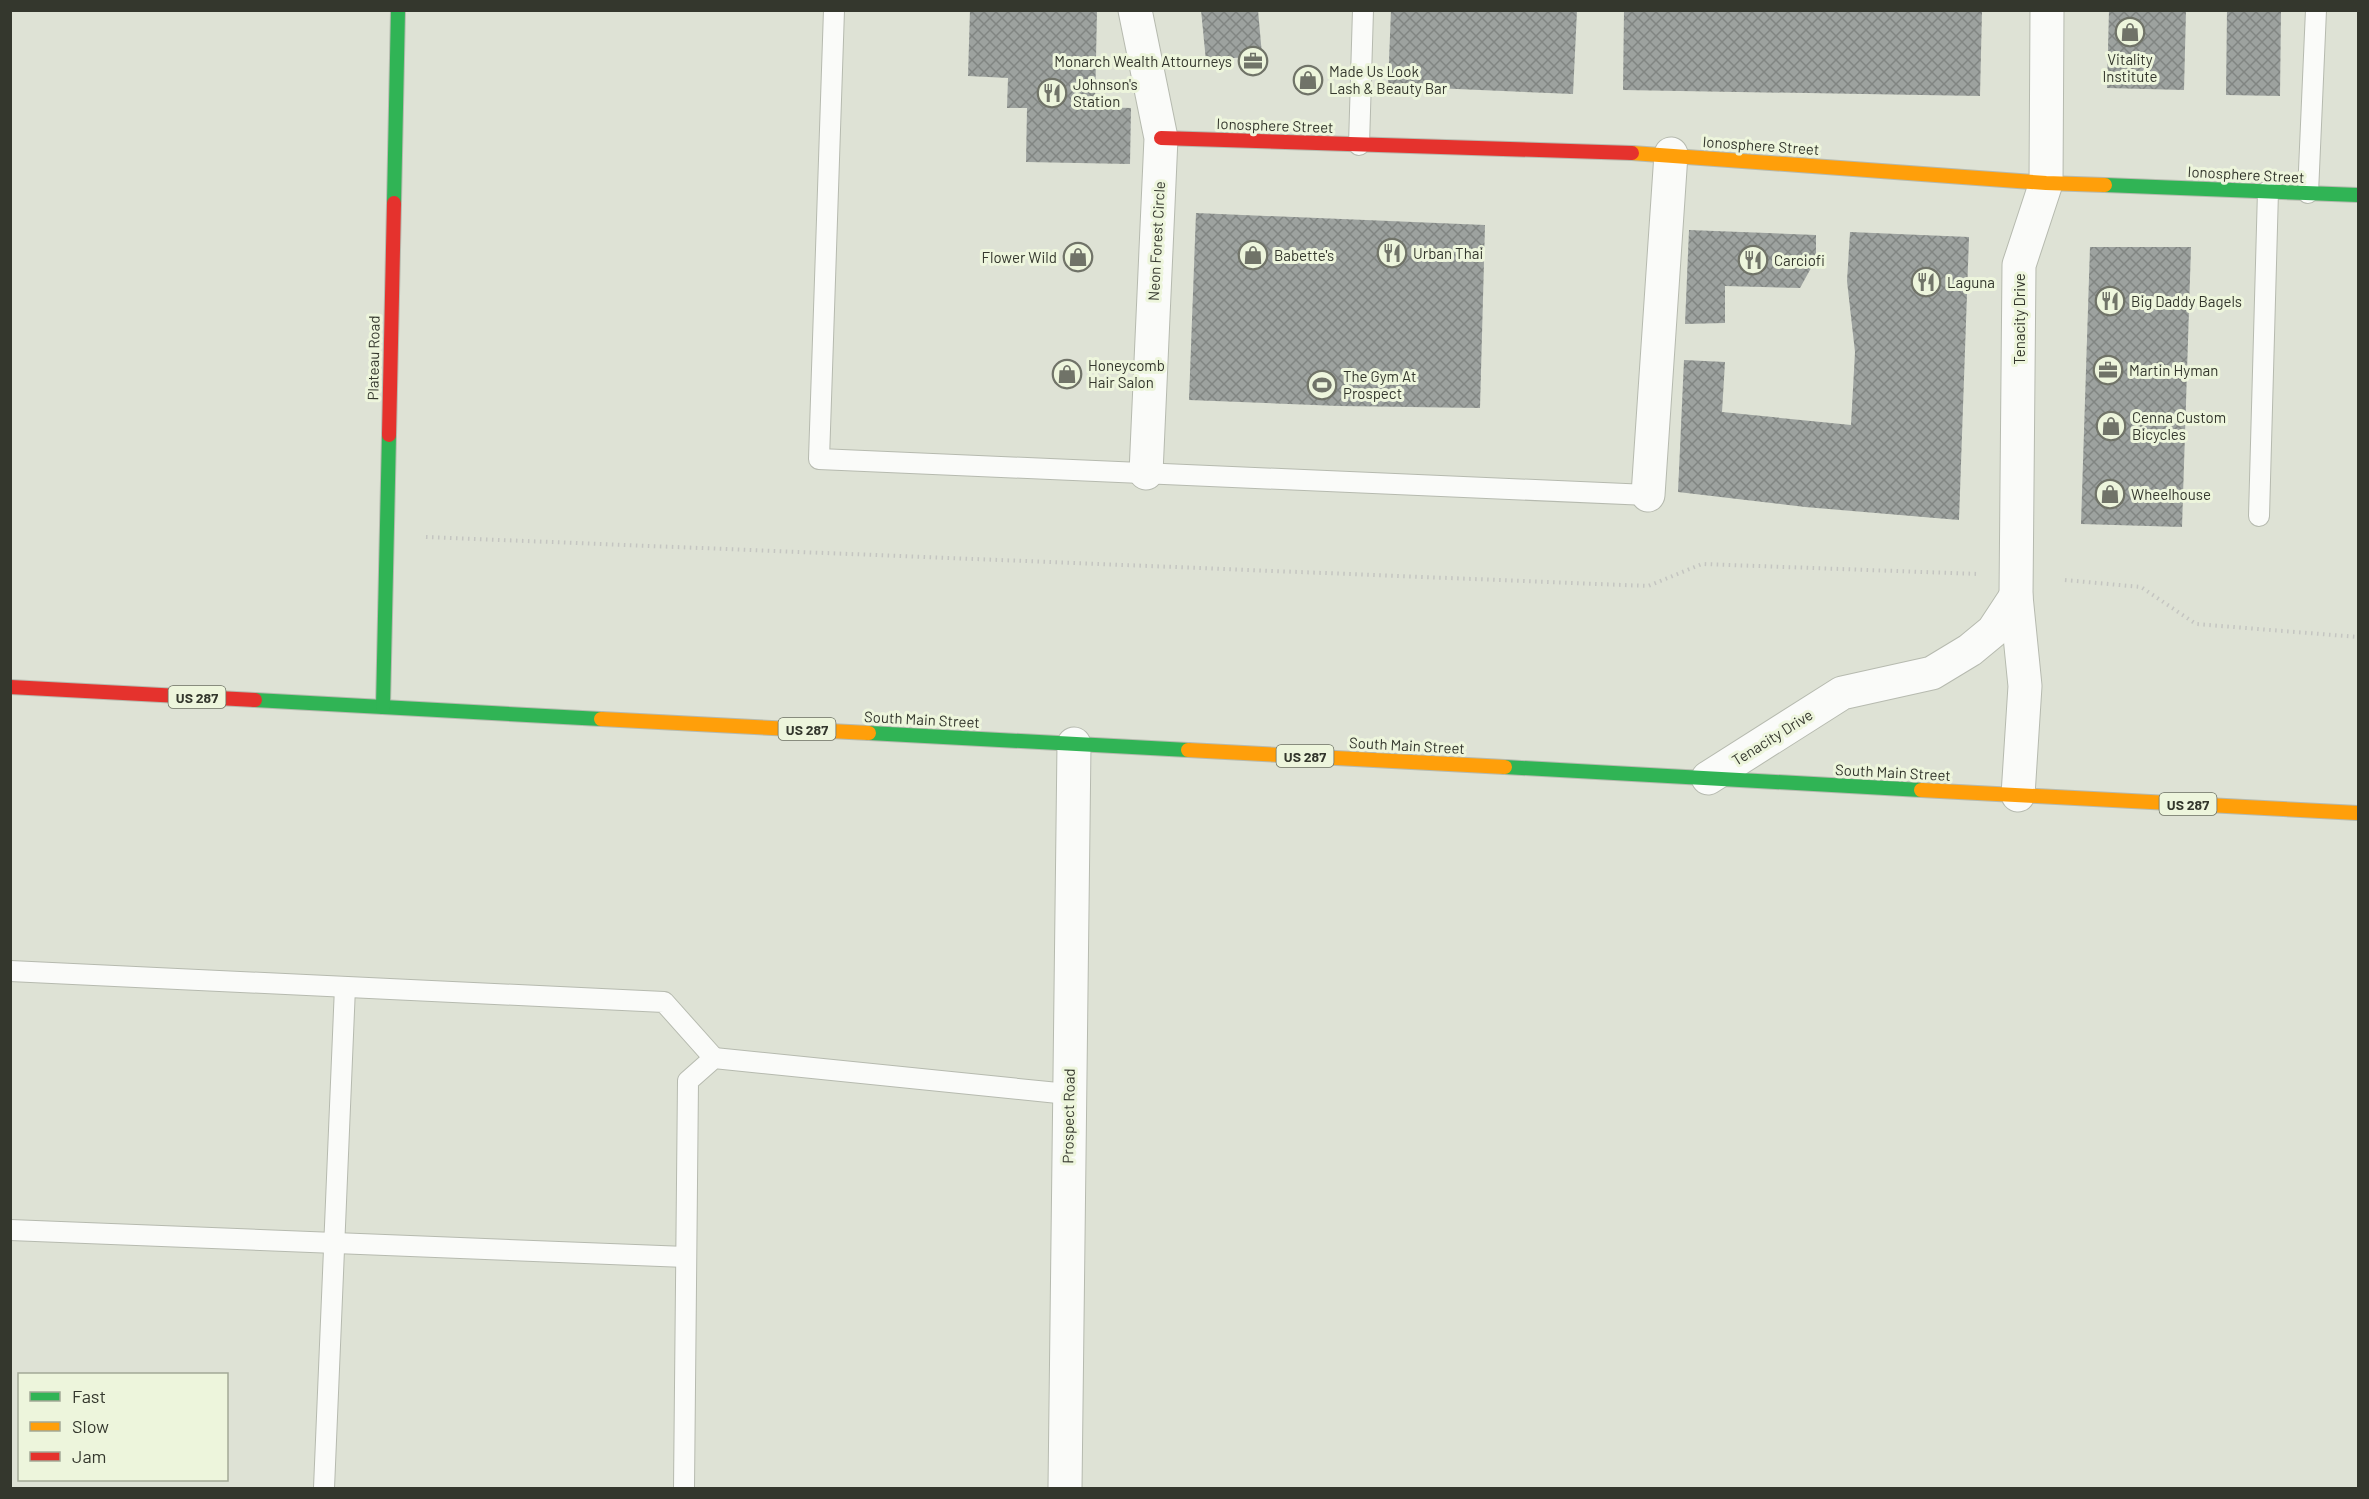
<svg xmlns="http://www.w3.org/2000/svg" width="2369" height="1499" font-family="Barlow,sans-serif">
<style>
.building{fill:url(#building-cross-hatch)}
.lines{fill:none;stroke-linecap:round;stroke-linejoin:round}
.lane-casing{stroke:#b6baaf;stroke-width:22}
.street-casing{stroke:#b6baaf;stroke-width:35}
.fast-casing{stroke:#b6baaf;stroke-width:16}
.slow-casing{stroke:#b6baaf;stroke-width:16}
.jam-casing{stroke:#b6baaf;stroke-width:16}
.path{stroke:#c4c5c1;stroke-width:4;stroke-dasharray:1.5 4.5;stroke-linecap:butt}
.lane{stroke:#fafbf9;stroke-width:20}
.street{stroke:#fafbf9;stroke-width:33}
.fast{stroke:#30b455;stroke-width:14}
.slow{stroke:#ff9f0a;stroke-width:14}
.jam{stroke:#e5322d;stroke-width:14}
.labels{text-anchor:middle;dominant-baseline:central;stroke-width:6;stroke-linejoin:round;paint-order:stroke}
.shield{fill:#edf5dc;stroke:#6c7062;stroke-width:1.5}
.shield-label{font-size:14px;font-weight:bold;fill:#34372d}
.poi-label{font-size:15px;fill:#34372d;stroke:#edf5dc;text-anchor:start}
.street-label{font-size:15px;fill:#34372d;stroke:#edf5dc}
</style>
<defs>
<pattern id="building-cross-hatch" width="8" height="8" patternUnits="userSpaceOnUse" patternTransform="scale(1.5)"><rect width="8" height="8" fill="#9da29f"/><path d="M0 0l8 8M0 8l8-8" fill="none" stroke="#818582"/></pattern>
</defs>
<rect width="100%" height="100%" fill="#dee2d5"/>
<g class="building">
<polygon points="970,10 1097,10 1095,107 1131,108 1130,164 1026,162 1027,108 1007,108 1008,78 968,76"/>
<polygon points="1201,10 1258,10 1262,55 1206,61"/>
<polygon points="1391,10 1577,10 1573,94 1388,86"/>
<polygon points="1624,10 1982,10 1980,96 1623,90"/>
<polygon points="2109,10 2186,10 2184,90 2107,88"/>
<polygon points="2227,10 2281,10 2280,96 2226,95"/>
<polygon points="1196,213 1485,225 1480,408 1339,406 1189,400"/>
<polygon points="1689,230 1816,235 1816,259 1800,288 1725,286 1725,323 1685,324"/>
<polygon points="1850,232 1969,237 1959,520 1805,507 1678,492 1684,360 1725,362 1722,412 1851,425 1855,352 1847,281"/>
<polygon points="2090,247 2191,247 2182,527 2081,524"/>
</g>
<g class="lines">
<g class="lane-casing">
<g id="lane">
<polyline points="834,10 819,459 1648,495"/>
<polyline points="1359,145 1363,10"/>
<polyline points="2308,193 2316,10"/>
<polyline points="2259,516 2268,191"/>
<polyline points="10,971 664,1002 714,1058"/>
<polyline points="10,1230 686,1257"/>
<polyline points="324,1488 345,987"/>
<polyline points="684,1488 688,1081 714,1058 1068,1094"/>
</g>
</g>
<g class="street-casing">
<g id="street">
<polyline points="1135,10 1161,138 1146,473"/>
<polyline points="1648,495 1671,154"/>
<polyline points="1708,778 1842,693 1932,673 1970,650 1993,631 2016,596"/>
<polyline points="2018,795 2025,686 2016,596 2019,265 2046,183 2047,10"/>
<polyline points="1065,1488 1074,744"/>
</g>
</g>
<g class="fast-casing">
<g id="fast">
<polyline points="2105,185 2358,195"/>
<polyline points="394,203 398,10"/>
<polyline points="255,700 601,719"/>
<polyline points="383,707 389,435"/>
<polyline points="869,733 1188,750"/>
<polyline points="1505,767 1921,790"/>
</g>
</g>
<g class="slow-casing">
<g id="slow">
<polyline points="1632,153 2046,183 2105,185"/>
<polyline points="601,719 869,733"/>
<polyline points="1188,750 1505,767"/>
<polyline points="1921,790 2358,813"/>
</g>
</g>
<g class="jam-casing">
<g id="jam">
<polyline points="1161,138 1632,153"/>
<polyline points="389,435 394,203"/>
<polyline points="10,687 255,700"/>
</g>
</g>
<g class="path">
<polyline points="426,537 1648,586 1702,564 1979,574"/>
<polyline points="2065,580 2141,587 2196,624 2358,637"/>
</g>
<use href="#lane" class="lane"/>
<use href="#street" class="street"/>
<use href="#fast" class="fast"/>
<use href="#slow" class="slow"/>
<use href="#jam" class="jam"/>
</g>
<defs>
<g id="shop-ring" transform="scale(1.5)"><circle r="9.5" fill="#edf5dc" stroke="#707368" stroke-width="1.5"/><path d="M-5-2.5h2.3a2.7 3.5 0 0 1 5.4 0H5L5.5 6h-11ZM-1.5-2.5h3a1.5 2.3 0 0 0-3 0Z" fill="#707368"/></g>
<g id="office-ring" transform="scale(1.5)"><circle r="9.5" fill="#edf5dc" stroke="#707368" stroke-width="1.5"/><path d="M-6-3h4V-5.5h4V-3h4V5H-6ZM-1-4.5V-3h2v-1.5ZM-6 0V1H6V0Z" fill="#707368"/></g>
<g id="restaurant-ring" transform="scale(1.5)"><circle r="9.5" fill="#edf5dc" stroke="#707368" stroke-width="1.5"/><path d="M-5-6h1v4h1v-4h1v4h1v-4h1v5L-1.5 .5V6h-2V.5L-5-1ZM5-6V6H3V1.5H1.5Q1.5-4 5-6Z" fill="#707368"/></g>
<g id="stadium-ring" transform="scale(1.5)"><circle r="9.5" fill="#edf5dc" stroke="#707368" stroke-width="1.5"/><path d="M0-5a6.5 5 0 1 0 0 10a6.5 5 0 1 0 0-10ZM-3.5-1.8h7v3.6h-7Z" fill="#707368"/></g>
</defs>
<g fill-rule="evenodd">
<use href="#shop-ring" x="2130" y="32"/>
<use href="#office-ring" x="1253" y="61"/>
<use href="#shop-ring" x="1308" y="80"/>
<use href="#restaurant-ring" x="1052" y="93"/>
<use href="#restaurant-ring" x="1392" y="253"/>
<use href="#shop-ring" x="1253" y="255"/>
<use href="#shop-ring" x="1078" y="257"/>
<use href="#restaurant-ring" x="1753" y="260"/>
<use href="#restaurant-ring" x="1926" y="282"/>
<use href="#restaurant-ring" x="2110" y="301"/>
<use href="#office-ring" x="2108" y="370"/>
<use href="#shop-ring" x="1067" y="374"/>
<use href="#stadium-ring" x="1322" y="385"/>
<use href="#shop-ring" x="2111" y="426"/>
<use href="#shop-ring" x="2110" y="494"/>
</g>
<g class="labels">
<g class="shield">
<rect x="168.5" y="686" width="57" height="22" rx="4.5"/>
<rect x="778.5" y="718" width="57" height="22" rx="4.5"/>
<rect x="1276.5" y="745" width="57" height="22" rx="4.5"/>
<rect x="2159.5" y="793" width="57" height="22" rx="4.5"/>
</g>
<g class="shield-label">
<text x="197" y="697">US 287</text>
<text x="807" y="729">US 287</text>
<text x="1305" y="756">US 287</text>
<text x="2188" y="804">US 287</text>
</g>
<g class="poi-label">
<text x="2130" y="59" text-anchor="middle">Vitality<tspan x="2130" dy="17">Institute</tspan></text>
<text x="1232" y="61" text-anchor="end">Monarch Wealth Attourneys</text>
<text x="1329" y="71">Made Us Look<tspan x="1329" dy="17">Lash &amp; Beauty Bar</tspan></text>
<text x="1073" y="84">Johnson's<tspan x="1073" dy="17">Station</tspan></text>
<text x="1413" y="253">Urban Thai</text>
<text x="1274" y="255">Babette's</text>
<text x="1057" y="257" text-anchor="end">Flower Wild</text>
<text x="1774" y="260">Carciofi</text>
<text x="1947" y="282">Laguna</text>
<text x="2131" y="301">Big Daddy Bagels</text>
<text x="1088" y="365">Honeycomb<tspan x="1088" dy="17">Hair Salon</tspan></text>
<text x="2129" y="370">Martin Hyman</text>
<text x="1343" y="376">The Gym At<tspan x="1343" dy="17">Prospect</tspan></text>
<text x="2132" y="417">Cenna Custom<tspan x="2132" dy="17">Bicycles</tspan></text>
<text x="2131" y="494">Wheelhouse</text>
</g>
<g class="street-label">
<text transform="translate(1275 125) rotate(2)">Ionosphere Street</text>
<text transform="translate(1761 145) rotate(4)">Ionosphere Street</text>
<text transform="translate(2246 174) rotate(3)">Ionosphere Street</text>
<text transform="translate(1156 241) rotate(-87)">Neon Forest Circle</text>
<text transform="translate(2019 319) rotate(-90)">Tenacity Drive</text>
<text transform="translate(373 358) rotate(-89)">Plateau Road</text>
<text transform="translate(922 719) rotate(3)">South Main Street</text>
<text transform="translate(1772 737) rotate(-32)">Tenacity Drive</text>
<text transform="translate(1407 745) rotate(3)">South Main Street</text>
<text transform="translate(1893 772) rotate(3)">South Main Street</text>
<text transform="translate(1068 1116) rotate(-89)">Prospect Road</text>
</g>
</g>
<rect width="2369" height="1499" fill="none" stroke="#34372d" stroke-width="24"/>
<rect x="18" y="1373" width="210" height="108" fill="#edf5dc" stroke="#a3a996" stroke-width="1.5"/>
<rect x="30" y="1392" width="30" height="9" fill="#30b455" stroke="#a3a996" stroke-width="1.5"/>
<text x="72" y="1403" font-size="18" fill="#34372d">Fast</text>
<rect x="30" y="1422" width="30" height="9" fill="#ff9f0a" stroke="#a3a996" stroke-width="1.5"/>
<text x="72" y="1433" font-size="18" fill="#34372d">Slow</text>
<rect x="30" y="1452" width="30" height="9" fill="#e5322d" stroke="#a3a996" stroke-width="1.5"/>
<text x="72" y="1463" font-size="18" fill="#34372d">Jam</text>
</svg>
